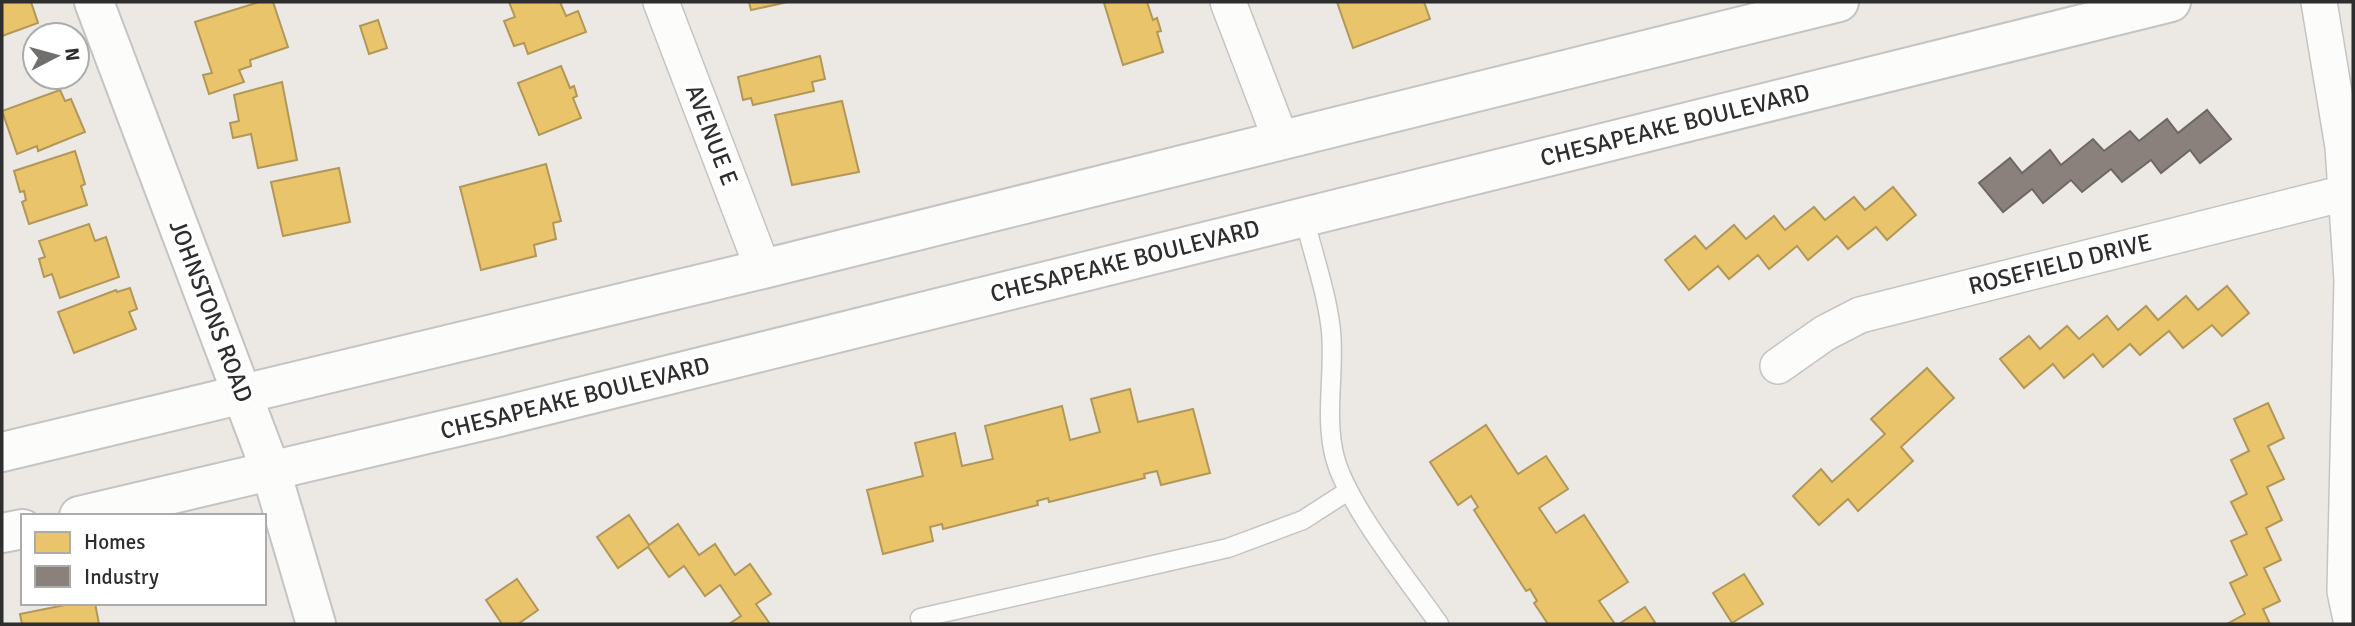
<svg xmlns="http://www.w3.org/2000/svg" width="2355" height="626" font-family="Signika,sans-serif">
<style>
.homes{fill:#e9c46a;stroke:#b19758;stroke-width:2}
.industry{fill:#8a817c;stroke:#6e6865;stroke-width:2}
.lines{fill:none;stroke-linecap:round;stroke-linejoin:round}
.service-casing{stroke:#c5c4c5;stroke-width:21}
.minor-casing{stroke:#c5c4c5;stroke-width:38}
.tertiary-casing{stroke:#c5c4c5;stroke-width:42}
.secondary-casing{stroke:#c5c4c5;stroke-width:42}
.service{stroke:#fcfcfb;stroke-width:18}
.minor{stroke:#fcfcfb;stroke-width:35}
.tertiary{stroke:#fcfcfb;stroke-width:38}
.secondary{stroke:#fcfcfb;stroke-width:38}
.labels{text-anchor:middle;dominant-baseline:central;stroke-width:7;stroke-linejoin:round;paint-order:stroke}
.street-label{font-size:24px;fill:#2e2e2e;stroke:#fff}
</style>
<rect width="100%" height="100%" fill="#ece8e4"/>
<g class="homes">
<polygon points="2,2 31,2 38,23 2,36"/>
<polygon points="259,2 273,2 288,47 250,60 251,66 239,70 244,82 209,94 203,75 212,73 195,22"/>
<polygon points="509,2 560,2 566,16 578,11 586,32 528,54 524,43 514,46 504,21 515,17"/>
<polygon points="749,2 788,2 751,10"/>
<polygon points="1109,2 1147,2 1153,20 1157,18 1161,31 1157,32 1163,52 1123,65 1104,3"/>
<polygon points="1337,2 1424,2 1430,19 1353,48"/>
<polygon points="378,20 387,48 369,54 360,26"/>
<polygon points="820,56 825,79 812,82 814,91 753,105 751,98 743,100 738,77"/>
<polygon points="561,66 570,88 574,86 577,96 573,98 581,118 539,135 518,83"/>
<polygon points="282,82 297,160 258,168 251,134 233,138 230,123 239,121 234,95"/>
<polygon points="60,90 65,101 71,99 85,132 38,151 37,146 17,154 2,111"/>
<polygon points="842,101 859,172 792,185 775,115"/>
<polygon points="75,151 85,184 81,186 87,205 29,224 22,202 26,200 24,191 20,192 14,171"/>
<polygon points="546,164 561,221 553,223 556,239 534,245 536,256 481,270 460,187"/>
<polygon points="339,168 350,222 283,236 271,182"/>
<polygon points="1893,187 1916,215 1887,240 1876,227 1848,249 1837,236 1808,260 1797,246 1769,269 1758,255 1729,279 1718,266 1689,290 1665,260 1695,236 1706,249 1734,225 1746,239 1774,216 1785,230 1814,207 1825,220 1854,197 1865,210"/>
<polygon points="89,224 95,241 106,237 119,277 60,298 52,274 44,277 39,259 45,257 39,241"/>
<polygon points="2227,286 2249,313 2222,336 2212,325 2183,348 2169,331 2140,355 2130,344 2103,367 2093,354 2064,378 2053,364 2024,388 2000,359 2029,336 2040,349 2067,326 2079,339 2107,316 2118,330 2146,306 2158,320 2186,296 2198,310"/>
<polygon points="130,288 137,309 129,312 136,329 74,353 58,312 116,290 117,292"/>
<polygon points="1927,368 1954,398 1901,447 1913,461 1858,511 1848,499 1819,525 1793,496 1821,469 1832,482 1885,434 1871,419"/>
<polygon points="1130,389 1138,422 1193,409 1210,473 1161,485 1157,471 1144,474 1145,478 1049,502 1048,498 1037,501 1038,505 943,529 942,524 930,527 933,541 883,554 867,490 923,476 915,443 955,433 962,466 993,459 985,426 1062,406 1070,440 1100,432 1091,399"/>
<polygon points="2268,403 2284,438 2268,446 2284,479 2267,487 2282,520 2266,528 2281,560 2264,568 2280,601 2263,609 2270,624 2227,624 2245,614 2230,583 2247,575 2231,541 2247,534 2231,502 2247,494 2231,460 2249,451 2234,419"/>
<polygon points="1486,425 1518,474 1546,456 1568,489 1539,508 1556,533 1584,515 1628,582 1599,601 1615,624 1548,624 1534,603 1537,601 1530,589 1526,591 1474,510 1478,507 1471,496 1458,505 1430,462"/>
<polygon points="629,515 649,545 678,524 699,555 715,544 735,575 750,564 771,594 756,604 770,624 729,624 741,616 720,585 705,596 684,566 669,577 648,547 618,568 597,537"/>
<polygon points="1744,574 1763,604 1732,623 1713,593"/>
<polygon points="517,579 538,610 518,624 502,624 486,600"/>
<polygon points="75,603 95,603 99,624 22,624 20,614"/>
<polygon points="1645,607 1656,624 1619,624"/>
</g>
<polygon class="industry" points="2207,110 2231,139 2200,163 2190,150 2161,173 2151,160 2122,182 2111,169 2082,192 2071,180 2043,203 2032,189 2003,212 1979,183 2010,158 2022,173 2050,150 2061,165 2093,139 2104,151 2130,131 2139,141 2167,119 2178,133"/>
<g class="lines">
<g class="service-casing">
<g id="service">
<path d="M 1304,217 C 1313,254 1327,293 1331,331 C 1335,373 1324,417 1335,458 C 1348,506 1409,581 1439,624"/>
<polyline points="920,618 1228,548 1303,520 1348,491"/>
</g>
</g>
<g class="minor-casing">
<g id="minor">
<polyline points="661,2 763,269"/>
<polyline points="1228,2 1281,140"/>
<polyline points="2319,2 2343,147 2352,280 2345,591 2352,624"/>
<polyline points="1778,366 1825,333 1860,315 2353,191"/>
</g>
</g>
<g class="tertiary-casing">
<polyline id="tertiary" points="94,2 271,471 316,624"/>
</g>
<g class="secondary-casing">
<g id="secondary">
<polyline points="2,452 763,269 1839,2"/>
<polyline points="79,516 499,417 2171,2"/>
<polyline points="2,533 23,529"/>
</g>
</g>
<use href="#service" class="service"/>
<use href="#minor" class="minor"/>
<use href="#tertiary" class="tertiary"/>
<use href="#secondary" class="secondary"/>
</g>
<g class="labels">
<g class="street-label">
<text transform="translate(1675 125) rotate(-14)">CHESAPEAKE BOULEVARD</text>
<text transform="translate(712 135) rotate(69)">AVENUE E</text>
<text transform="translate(1125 261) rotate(-14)">CHESAPEAKE BOULEVARD</text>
<text transform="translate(2060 264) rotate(-14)">ROSEFIELD DRIVE</text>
<text transform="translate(211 311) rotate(69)">JOHNSTONS ROAD</text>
<text transform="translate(575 398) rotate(-14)">CHESAPEAKE BOULEVARD</text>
</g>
</g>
<rect width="2355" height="626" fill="none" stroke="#2e2e2e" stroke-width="7"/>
<rect x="21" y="514" width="245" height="91" fill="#ffffff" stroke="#ababab" stroke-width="2"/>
<rect x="35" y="532" width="35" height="21" fill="#e9c46a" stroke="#ababab" stroke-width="2"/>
<text x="84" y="549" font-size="21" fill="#2e2e2e">Homes</text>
<rect x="35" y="566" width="35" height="21" fill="#8a817c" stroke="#ababab" stroke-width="2"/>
<text x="84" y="584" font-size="21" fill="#2e2e2e">Industry</text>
<g transform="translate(56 56) rotate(84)"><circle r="33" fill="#ffffff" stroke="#ababab" stroke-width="2"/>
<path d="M0-5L12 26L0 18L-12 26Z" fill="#706f6e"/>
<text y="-10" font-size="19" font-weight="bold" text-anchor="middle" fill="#2e2e2e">N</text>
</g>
</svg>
